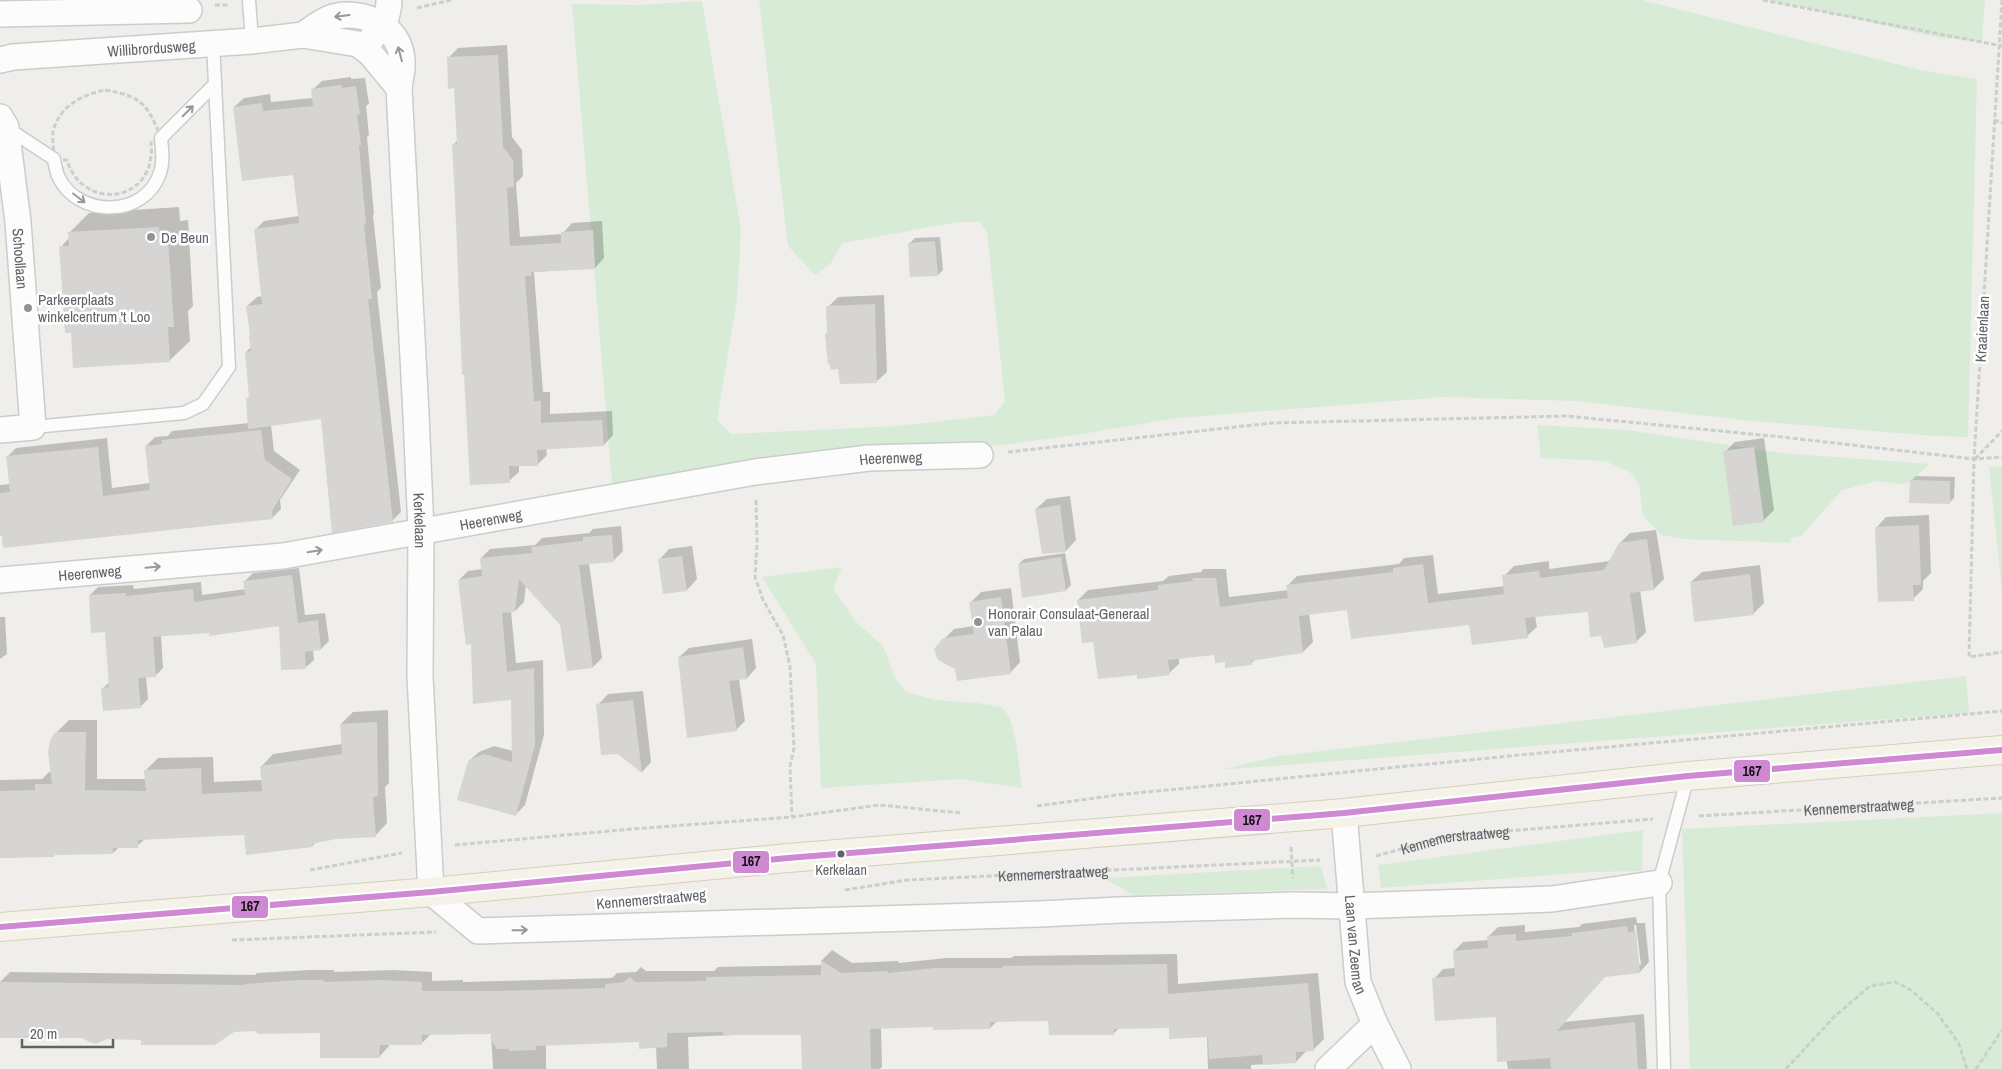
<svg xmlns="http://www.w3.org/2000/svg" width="2002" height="1069" font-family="'Archivo Narrow',sans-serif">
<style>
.green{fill:#d8ebd6}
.shadow{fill:#0003;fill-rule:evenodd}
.building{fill:#d6d5d3}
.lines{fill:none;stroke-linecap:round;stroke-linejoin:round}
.service-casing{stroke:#cbcccc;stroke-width:15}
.minor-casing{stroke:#cbcccc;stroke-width:28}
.primary-casing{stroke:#d7ceb8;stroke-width:30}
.path{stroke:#cacfcc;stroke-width:3;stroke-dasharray:5 2.5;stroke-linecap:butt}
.service{stroke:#fdfcfc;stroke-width:12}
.minor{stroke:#fdfcfc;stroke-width:25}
.primary{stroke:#f4f2e9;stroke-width:28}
.bus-1-casing{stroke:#fff;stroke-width:10}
.bus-1{stroke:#cf89d2;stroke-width:6}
.oneway{stroke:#96999c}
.poi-dot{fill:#919496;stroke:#fff;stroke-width:2}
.bus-dot{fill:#5f6368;stroke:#fff;stroke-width:2}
.labels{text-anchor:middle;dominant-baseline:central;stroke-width:5;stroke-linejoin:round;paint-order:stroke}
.bus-label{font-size:14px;fill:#5f6368;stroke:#fff}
.street-label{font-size:15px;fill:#5f6368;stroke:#fff}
.poi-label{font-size:15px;fill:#5f6368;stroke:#fff;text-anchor:start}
.line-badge{stroke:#fff;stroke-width:2}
.pale-badge-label{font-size:14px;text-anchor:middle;font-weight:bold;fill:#111}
</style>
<rect width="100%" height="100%" fill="#efeeea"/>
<g class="green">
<polygon points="759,0 1642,0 1920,70 1977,79 1968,437 1934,436 1742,420 1577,401 1444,397 1178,418 1076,435 613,496 572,4 637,5 702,1 741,230 737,299 717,420 731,434 898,426 995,415 1005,401 987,232 980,222 958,222 842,243 831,263 815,275 788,246"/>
<polygon points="1770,0 1985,0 1982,41 1941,38"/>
<polygon points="1537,425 1627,430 1781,453 1930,464 1908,483 1898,484 1877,481 1842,490 1801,536 1790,538 1791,543 1684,539 1661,535 1643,516 1639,484 1630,472 1605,461 1541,458"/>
<polygon points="2002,466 2002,590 1989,467"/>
<polygon points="842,567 833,589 857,623 883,646 894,676 906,692 935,700 977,703 1001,707 1009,716 1016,741 1022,788 961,779 821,788 816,664 762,577"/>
<polygon points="1966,676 1969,713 1220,770 1278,756"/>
<polygon points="2002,813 2002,1069 1690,1069 1682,829"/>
<polygon points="1643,830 1642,871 1592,872 1381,888 1378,865"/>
<polygon points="1321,866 1327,889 1133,895 1104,878"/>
</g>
<g class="shadow">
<polygon points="507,45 512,137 522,150 523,176 516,183 520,237 562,234 572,223 602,221 604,258 595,268 534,272 543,392 550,392 550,414 612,411 613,435 604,445 546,448 547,455 537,465 519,465 519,472 509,481 454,144 458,140 455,87 448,58 458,48"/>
<polygon points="351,77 351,79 365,78 369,104 366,106 369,135 367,137 374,214 373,216 381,288 377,292 401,512 392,521 323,418 271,425 274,451 300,470 280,500 281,509 272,518 0,534 0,485 10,484 7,457 16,448 107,438 112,488 150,483 146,446 155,437 168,436 172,431 249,423 248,398 250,396 246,352 251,347 252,334 247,306 257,297 263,296 255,230 264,221 299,216 294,174 234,107 244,98 270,94 271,102 313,98 312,90 322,81"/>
<polygon points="179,207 180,221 188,220 193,306 188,311 190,341 170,360 72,331 61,247 69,238 69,233 89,213"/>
<polygon points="940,237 943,270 938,275 911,276 910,243 915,238"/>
<polygon points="884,295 887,372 876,382 831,364 826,334 828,332 828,307 838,297"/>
<polygon points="1764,438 1774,510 1763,521 1725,452 1735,442"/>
<polygon points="1916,476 1955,477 1954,498 1949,503 1911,481"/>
<polygon points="1070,496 1076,540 1066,551 1036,509 1047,499"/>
<polygon points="1929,515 1931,573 1923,581 1923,589 1913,599 1876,528 1886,517"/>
<polygon points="621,526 623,551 614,560 589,563 602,658 593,667 561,624 526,585 524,602 515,611 511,611 516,663 543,660 544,735 525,805 516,814 469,761 479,752 494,746 513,751 512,698 472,643 459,580 468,571 482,569 481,558 490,549 535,545 542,538 589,533 593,529"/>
<polygon points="1656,530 1664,579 1654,589 1640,590 1646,632 1636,642 1602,635 1589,611 1535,616 1537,627 1527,636 1470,624 1348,609 1309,613 1313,642 1303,652 1256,659 1251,663 1226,661 1215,653 1179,658 1179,664 1169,673 1138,674 1094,640 1078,600 1088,590 1163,581 1169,576 1201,572 1203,569 1226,569 1229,597 1288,590 1287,586 1297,576 1399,564 1404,558 1433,555 1438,594 1505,586 1504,576 1514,566 1549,561 1549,569 1610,561 1620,543 1630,533"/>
<polygon points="692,546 697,579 687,590 659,560 669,549"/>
<polygon points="1065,553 1071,585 1066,590 1024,596 1019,564 1024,559"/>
<polygon points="1760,565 1764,603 1754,613 1695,620 1691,582 1702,572"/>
<polygon points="299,568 305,615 325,613 329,641 321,649 313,650 314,660 306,667 280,625 161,635 163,668 156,675 146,676 148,699 140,707 102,689 110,682 106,630 90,595 98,587 133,585 134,589 201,582 202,595 246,589 245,581 253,573"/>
<polygon points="1011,588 1020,662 1010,673 956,669 939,644 954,629 974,626 971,602 981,592"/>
<polygon points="0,617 5,617 7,654 0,659"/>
<polygon points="752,639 756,668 747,678 739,679 745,721 736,730 679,657 689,648"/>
<polygon points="643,691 651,762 642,772 618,753 598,705 608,694"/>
<polygon points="388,710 389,783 385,787 387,823 375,836 336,838 316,842 312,846 245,834 145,839 137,846 119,847 113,853 56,853 54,856 0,858 0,780 42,779 49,772 52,772 56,733 69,720 97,720 97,779 146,779 146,770 158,758 213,757 214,782 262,780 261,767 273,754 342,744 341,724 353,712"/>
<path d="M 1636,917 L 1637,923 L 1645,923 L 1649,962 L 1640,972 L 1605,976 L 1564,1022 L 1644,1014 L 1647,1069 L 1508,1069 L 1498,1016 L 1434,979 L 1443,969 L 1455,968 L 1454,951 L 1463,942 L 1489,940 L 1489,936 L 1498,927 L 1525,925 L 1525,932 L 1579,927 L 1582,924 ZM 1634,925 L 1636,925 L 1641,965 L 1638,965 Z"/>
<polygon points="832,950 852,963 898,961 899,963 946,958 1011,958 1014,956 1177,954 1178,984 1318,973 1324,1039 1313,1050 1307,1050 1296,1062 1251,1065 1251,1069 1208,1069 1207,1036 1170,1027 1120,1027 1114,1033 1049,1020 997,1021 990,1028 934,1026 881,1027 882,1067 879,1069 805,1069 802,1033 736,1034 735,1035 688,1037 689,1069 657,1069 656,1047 640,1041 546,1044 546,1069 493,1069 491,1032 431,1034 421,1044 389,1044 389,1046 379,1057 321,1032 273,1014 142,1038 0,1037 0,982 10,972 255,975 257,973 310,970 334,970 334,972 393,970 432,972 432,981 463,980 463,982 612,978 617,973 636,972 641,967 646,971 714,971 718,967 822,965 822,960"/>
</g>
<g class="building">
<polygon points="498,55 503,147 513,160 514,187 507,188 510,246 561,243 561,232 593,230 595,269 531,272 532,276 525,276 534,401 541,401 541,423 602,420 604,446 537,450 538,466 509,466 510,483 470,485 464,375 462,375 455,199 452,144 457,144 454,88 448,89 447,57"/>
<polygon points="342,85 342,88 356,86 360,114 357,115 361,145 359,146 366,224 364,225 372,299 368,299 393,522 332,533 321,419 248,429 246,398 249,398 245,352 251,351 249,336 250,335 246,306 262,304 254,229 299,223 293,175 242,181 233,107 262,103 263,111 313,106 311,89"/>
<polygon points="159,227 160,240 168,240 174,327 168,327 170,362 73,368 71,333 65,333 59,246 69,246 68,232"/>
<polygon points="935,241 938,276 910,277 908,243"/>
<polygon points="875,304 877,383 840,384 838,369 831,370 830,365 828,364 825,334 827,333 826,306"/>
<polygon points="261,430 265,460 292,479 272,511 273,519 3,548 2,536 0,536 0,493 10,492 6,456 98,447 103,496 150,490 145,446 162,444 162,440"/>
<polygon points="1754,447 1764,522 1733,526 1723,451"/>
<polygon points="1910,480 1950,481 1950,504 1909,503"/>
<polygon points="1060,505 1066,552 1042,554 1035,509"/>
<polygon points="1919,525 1921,585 1913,585 1914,601 1878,602 1875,527"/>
<polygon points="612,535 614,562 579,565 593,668 567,671 560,625 519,579 515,612 502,613 507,672 534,668 535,745 516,816 457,800 468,761 484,754 512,762 511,700 473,704 471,644 466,645 458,580 482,576 480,558 532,553 531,547 583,541 583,537"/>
<polygon points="1647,539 1654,590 1630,593 1637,643 1604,648 1601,636 1590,637 1588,612 1525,618 1528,638 1472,645 1469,625 1351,639 1347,610 1299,616 1303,653 1251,661 1252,665 1225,668 1225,662 1215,663 1214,655 1168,660 1170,675 1137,679 1137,675 1098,679 1093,642 1082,643 1077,600 1158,590 1158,585 1193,581 1192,578 1216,578 1220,607 1288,598 1286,585 1393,572 1393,568 1423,564 1428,603 1504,594 1502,575 1539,571 1540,578 1604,570 1619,543"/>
<polygon points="682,556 687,591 663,594 658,559"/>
<polygon points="1061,557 1066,591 1022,598 1018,564"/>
<polygon points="1750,574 1754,615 1694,622 1690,582"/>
<polygon points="292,575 298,623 318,620 321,650 305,652 306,669 281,670 279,626 209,636 209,633 153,637 156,677 138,678 141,708 103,711 101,688 109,687 105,632 91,633 89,595 126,593 126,596 193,589 194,602 245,595 243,581"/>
<polygon points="1001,597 1011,674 957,681 955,669 940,661 937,658 934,649 943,638 974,634 969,602"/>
<polygon points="743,647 747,679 729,681 737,731 687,738 678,657"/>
<polygon points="633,700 636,723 642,773 618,754 601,755 596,704"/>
<polygon points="377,722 378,796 373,797 376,837 336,839 312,844 313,847 246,855 244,835 138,840 138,848 113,848 113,854 54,855 54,857 0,858 0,791 35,790 35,784 52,784 48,752 50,741 55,732 86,732 85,790 146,791 144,770 201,768 202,794 262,791 260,766 342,754 340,724"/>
<polygon points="1627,926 1628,932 1636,931 1640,973 1605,977 1557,1031 1635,1022 1638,1069 1551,1069 1550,1058 1497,1062 1496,1017 1435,1021 1432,978 1455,976 1453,951 1488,948 1487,936 1516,934 1516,941 1572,936 1572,933"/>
<polygon points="821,960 841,973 888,971 888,973 935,968 1002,968 1002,966 1167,964 1168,994 1308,983 1314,1051 1296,1052 1296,1063 1263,1065 1262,1055 1209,1059 1208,1037 1169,1039 1169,1028 1114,1029 1114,1035 1049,1035 1048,1021 990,1022 990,1029 933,1030 933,1027 870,1029 871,1069 802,1069 801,1035 723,1035 723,1032 667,1033 667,1047 639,1049 639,1042 536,1046 536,1050 509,1051 509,1049 497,1049 492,1041 491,1034 422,1035 422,1045 380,1045 379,1058 320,1058 320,1033 258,1034 255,1031 234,1032 215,1045 141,1045 141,1040 107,1039 96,1044 89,1042 83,1038 0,1038 0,982 245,985 245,984 299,980 324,980 324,982 382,980 422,982 422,991 496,991 605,988 605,984 624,982 630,977 635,982 706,981 706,977 821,975"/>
</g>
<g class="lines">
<g class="service-casing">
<g id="service">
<polyline points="249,0 252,41"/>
<path d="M 7,128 L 54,159 C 55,165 56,172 59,178 C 79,218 145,218 160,173 C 164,161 162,150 161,138 L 215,84"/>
<polyline points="33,427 184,413 203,404 229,367 213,43"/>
<polyline points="1664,1069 1659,883 1688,776"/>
</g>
</g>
<g class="minor-casing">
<g id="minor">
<polyline points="0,14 189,10"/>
<path id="s4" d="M 303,35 C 312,29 323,20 333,17 C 363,9 401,26 402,61 C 403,70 400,79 399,88 L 416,415 L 421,531 L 420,676 L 431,892 L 478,931 L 1040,914 L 1120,910 L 1294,905 L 1351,906 L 1552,899 L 1659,883"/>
<path d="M 372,38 C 382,27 389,16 389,0"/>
<path id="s5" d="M 0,60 L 13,57 L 252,41 L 303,35 L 358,44 L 370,53 L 399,88"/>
<path id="s6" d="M 0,117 L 6,127 L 18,222 L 33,427 L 0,430"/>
<path id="s7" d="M 0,580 L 283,556 L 755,472 L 869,458 L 980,455"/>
<path id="s8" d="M 1344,813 L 1358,982 L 1375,1024 L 1398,1069"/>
<polyline points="1328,1069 1375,1024"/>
</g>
</g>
<g class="primary-casing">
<polyline id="primary" points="0,927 431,892 788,858 1344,813 1688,776 2002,750"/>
</g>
<g class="path">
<polyline points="1763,0 2002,46"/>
<polyline points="2002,0 1974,459 1969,657 2002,652"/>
<polyline points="215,5 229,5"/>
<polyline points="417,8 451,0"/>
<path d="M 105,90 C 142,96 148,105 161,138 L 151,141 C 151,146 152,151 151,156 C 146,205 81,208 67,160 L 54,159 C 54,151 52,140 53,132 C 59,106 82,95 105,90 Z"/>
<polyline points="1994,120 2002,123"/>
<polyline points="1008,452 1272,423 1566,416 1782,437 1974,459 2002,457"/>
<polyline points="1975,459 2002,431"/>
<polyline points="756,500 757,543 755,577 763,600 783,635 790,666 794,748 790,766 792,817"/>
<polyline points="1037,806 1117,795 1509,756 2002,711"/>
<path id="s1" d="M 1699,816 L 2002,798"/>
<polyline points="455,845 632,829 792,817 879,805 962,813"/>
<polyline points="1291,847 1293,878"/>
<path id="s2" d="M 1376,856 L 1447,836 L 1653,819"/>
<polyline points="310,870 402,853"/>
<path id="s3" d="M 845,890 L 907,880 L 1320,860"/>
<polyline points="232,940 436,932"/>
<polyline points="1786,1069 1834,1017 1870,986 1895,982 1911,990 1938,1014 1959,1044 1967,1069"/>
<polyline points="1976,1069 2002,1030"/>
</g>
<use href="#service" class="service"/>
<use href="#minor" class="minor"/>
<use href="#primary" class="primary"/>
<g class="bus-1-casing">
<polyline id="bus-1" points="0,927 431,892 788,858 1344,813 1688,776 2002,750"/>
</g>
<use href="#bus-1" class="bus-1"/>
</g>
<defs><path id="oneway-shaft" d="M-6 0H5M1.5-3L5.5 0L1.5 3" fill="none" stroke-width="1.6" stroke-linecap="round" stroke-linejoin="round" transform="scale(1.25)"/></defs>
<g class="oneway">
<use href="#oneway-shaft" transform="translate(342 16) rotate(173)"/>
<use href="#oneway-shaft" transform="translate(400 54) rotate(-105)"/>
<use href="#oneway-shaft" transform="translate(188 111) rotate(-45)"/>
<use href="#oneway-shaft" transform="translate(79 198) rotate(37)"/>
<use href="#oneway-shaft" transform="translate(315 551) rotate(-10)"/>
<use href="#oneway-shaft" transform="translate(153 567) rotate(-5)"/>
<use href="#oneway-shaft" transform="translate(520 930) rotate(-1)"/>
</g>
<g class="poi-dot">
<circle cx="151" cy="237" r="5"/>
<circle cx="28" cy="308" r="5"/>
<circle cx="978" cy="622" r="5"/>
</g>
<circle class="bus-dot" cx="841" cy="854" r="4.5"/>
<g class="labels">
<g class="bus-label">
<text x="841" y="870">Kerkelaan</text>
</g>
<g class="street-label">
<text stroke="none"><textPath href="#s5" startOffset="152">Willibrordusweg</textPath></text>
<text stroke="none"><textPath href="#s6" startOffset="144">Schoollaan</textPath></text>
<text transform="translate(1982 329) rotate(-87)">Kraaienlaan</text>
<text stroke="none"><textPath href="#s7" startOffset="900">Heerenweg</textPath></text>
<text stroke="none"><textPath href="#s7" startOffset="495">Heerenweg</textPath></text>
<text stroke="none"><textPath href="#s4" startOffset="589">Kerkelaan</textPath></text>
<text stroke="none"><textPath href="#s7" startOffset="90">Heerenweg</textPath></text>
<text stroke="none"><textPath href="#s1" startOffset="160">Kennemerstraatweg</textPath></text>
<text stroke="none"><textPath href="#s2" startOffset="81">Kennemerstraatweg</textPath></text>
<text stroke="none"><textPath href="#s3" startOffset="209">Kennemerstraatweg</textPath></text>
<text transform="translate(651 899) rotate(-5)">Kennemerstraatweg</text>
<text stroke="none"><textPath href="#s8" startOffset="132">Laan van Zeeman</textPath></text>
</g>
<g class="poi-label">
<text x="161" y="237">De Beun</text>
<text x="38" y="299">Parkeerplaats<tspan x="38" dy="17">winkelcentrum 't Loo</tspan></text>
<text x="988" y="613">Honorair Consulaat-Generaal<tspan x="988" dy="17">van Palau</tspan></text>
</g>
</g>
<g class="line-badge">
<rect x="1733" y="759" width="38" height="24" rx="5" fill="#cf89d2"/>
<rect x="1233" y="808" width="38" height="24" rx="5" fill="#cf89d2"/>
<rect x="732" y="850" width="38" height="24" rx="5" fill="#cf89d2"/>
<rect x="231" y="895" width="38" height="24" rx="5" fill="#cf89d2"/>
</g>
<g class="pale-badge-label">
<text x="1752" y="776">167</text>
<text x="1252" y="825">167</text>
<text x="751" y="866">167</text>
<text x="250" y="911">167</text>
</g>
<path d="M22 1039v8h91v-8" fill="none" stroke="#5f6368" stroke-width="2.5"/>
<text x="30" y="1039" font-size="15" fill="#5f6368" stroke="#ffffff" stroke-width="4" paint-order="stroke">20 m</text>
</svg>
